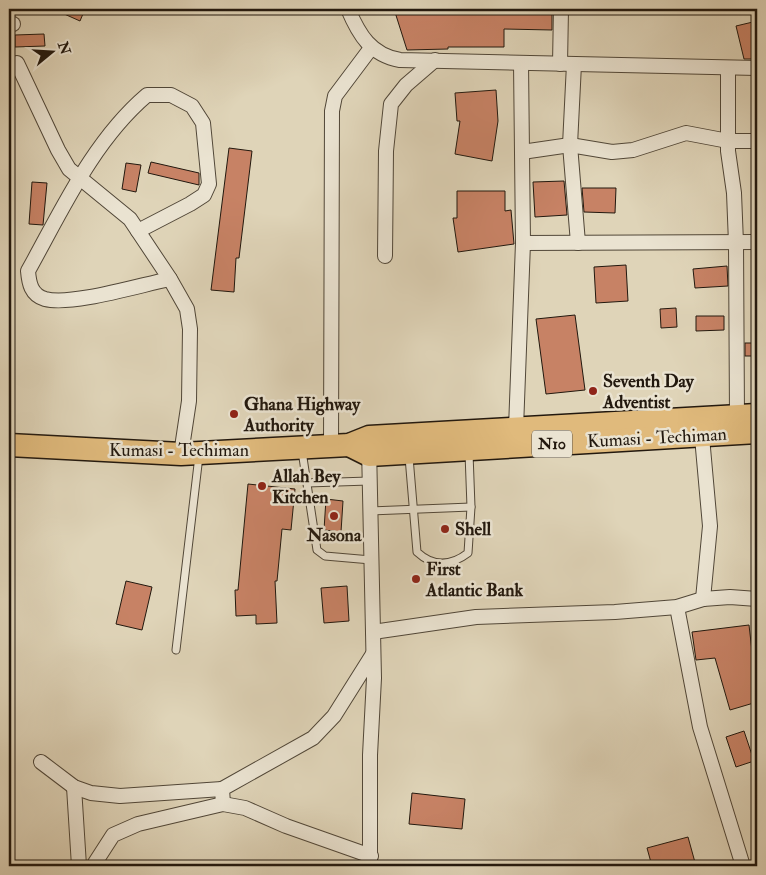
<svg xmlns="http://www.w3.org/2000/svg" width="766" height="875" font-family="'IM FELL Double Pica',serif">
<style>
.building{fill:#c78265;stroke:#22180e}
.lines{fill:none;stroke-linecap:round;stroke-linejoin:round}
.service-casing{stroke:#514738;stroke-width:9}
.minor-casing{stroke:#514738;stroke-width:16}
.trunk-casing{stroke:#22180e;stroke-width:25}
.service{stroke:#eae3d1;stroke-width:7}
.minor{stroke:#eae3d1;stroke-width:14}
.trunk{stroke:#e0ba7c;stroke-width:22}
.poi-dot{fill:#8f2418;stroke:#eae3d1;stroke-width:2}
.labels{text-anchor:middle;dominant-baseline:central;stroke-width:5;stroke-linejoin:round;paint-order:stroke}
.shield{fill:#eae3d1;stroke:#5e5548;stroke-width:1}
.shield-label{font-size:16px;font-weight:bold;fill:#22180e}
.poi-label{font-size:18px;font-weight:bold;fill:#22180e;stroke:#eae3d1;text-anchor:start}
.street-label{font-size:18px;fill:#22180e;stroke:#eae3d1}
</style>
<rect width="100%" height="100%" fill="#dfd4b8"/>
<filter id="stains"><feTurbulence type="fractalNoise" baseFrequency=".004" numOctaves="4"/><feColorMatrix values="0 0 0 0 .2 0 0 0 0 .09 0 0 0 0 .02 0 0 0 .5 -.17"/></filter>
<radialGradient id="worn" r=".72"><stop offset=".6" stop-color="#630" stop-opacity="0"/><stop offset="1" stop-color="#630" stop-opacity=".3"/></radialGradient>
<g class="building">
<polygon points="53,9 85,9 80,21"/>
<polygon points="394,9 552,10 552,30 504,29 504,47 448,47 448,49 407,50"/>
<polygon points="757,21 757,59 744,59 736,26"/>
<polygon points="44,34 45,46 15,47 15,35"/>
<polygon points="496,90 498,121 492,161 455,154 460,121 457,121 455,93"/>
<polygon points="229,148 252,151 239,258 236,258 234,292 211,290"/>
<polygon points="151,162 199,173 199,185 148,173"/>
<polygon points="126,163 141,165 136,192 122,189"/>
<polygon points="564,181 567,215 535,217 533,182"/>
<polygon points="32,182 47,183 43,225 29,224"/>
<polygon points="582,188 616,188 615,213 584,212"/>
<polygon points="457,191 505,191 505,211 511,210 514,244 458,252 453,218 457,218"/>
<polygon points="626,265 628,301 596,303 594,267"/>
<polygon points="727,266 728,286 695,288 693,269"/>
<polygon points="676,308 677,327 661,328 660,309"/>
<polygon points="575,315 585,390 546,394 536,319"/>
<polygon points="696,316 724,316 724,330 696,331"/>
<rect x="745" y="343" width="12" height="13"/>
<polygon points="248,484 295,489 291,530 282,529 277,581 275,581 277,623 256,624 256,615 236,616 235,590 238,590"/>
<polygon points="326,499 343,501 341,532 324,530"/>
<polygon points="126,581 152,587 142,630 116,624"/>
<polygon points="347,586 349,621 324,623 321,588"/>
<polygon points="749,625 753,660 757,659 757,702 730,710 715,658 696,660 692,632"/>
<polygon points="744,731 754,761 736,767 726,737"/>
<polygon points="412,793 465,799 462,829 409,824"/>
<polygon points="688,837 696,866 652,866 647,848"/>
</g>
<g class="lines">
<g class="service-casing">
<g id="service">
<polyline points="302,451 317,550 325,556 371,560"/>
<path d="M 409,457 L 417,552 C 433,567 451,566 468,553 L 471,507 L 469,453"/>
<polyline points="307,483 369,481"/>
<polyline points="370,511 471,507"/>
<polyline points="176,650 199,456"/>
</g>
</g>
<g class="minor-casing">
<g id="minor">
<path d="M 348,9 C 359,35 371,55 400,60 L 757,68"/>
<polyline points="9,24 13,24"/>
<polyline points="17,63 58,150 69,169 130,219 170,279 187,309 190,329 189,401 181,454"/>
<polyline points="560,64 561,9"/>
<polyline points="574,64 570,145 578,243"/>
<polyline points="728,68 728,151 734,193 736,243 737,416"/>
<polyline points="522,152 570,145 612,152 633,150 686,133 728,141 757,141"/>
<path d="M 138,231 L 190,204 L 204,195 L 209,184 L 203,123 L 192,106 L 171,95 L 147,95 C 93,141 62,210 28,271 C 29,283 31,295 45,299 C 72,306 140,285 170,279"/>
<polyline points="523,243 757,242"/>
<polyline points="385,256 386,151 391,104 406,85 435,60"/>
<polyline points="516,428 523,243 521,63"/>
<polyline points="702,437 710,526 703,599"/>
<polyline points="331,447 332,111 335,96 371,48"/>
<polyline points="369,447 374,678 370,755 370,866"/>
<polyline points="677,607 700,727 743,866"/>
<polyline points="373,632 476,617 615,612 677,607 703,599 730,597 757,599"/>
<polyline points="41,762 74,787 91,793 120,796 222,789"/>
<polyline points="74,787 79,866"/>
<polyline points="223,804 222,789 313,738 334,716 373,654"/>
<polyline points="93,866 113,835 138,824 223,804 245,808 286,826 371,856"/>
</g>
</g>
<g class="trunk-casing">
<g id="trunk">
<polyline points="9,445 181,454 349,445 369,437 757,415"/>
<polyline points="349,445 369,455 757,432"/>
</g>
</g>
<use href="#service" class="service"/>
<use href="#minor" class="minor"/>
<use href="#trunk" class="trunk"/>
</g>
<g class="poi-dot">
<circle cx="593" cy="391" r="5"/>
<circle cx="234" cy="414" r="5"/>
<circle cx="262" cy="486" r="5"/>
<circle cx="334" cy="516" r="5"/>
<circle cx="445" cy="529" r="5"/>
<circle cx="416" cy="579" r="5"/>
</g>
<g class="labels">
<rect class="shield" x="532" y="430.5" width="40" height="27" rx="4"/>
<g class="shield-label">
<text x="552" y="444">N10</text>
</g>
<g class="poi-label">
<text x="603" y="381">Seventh Day<tspan x="603" dy="21">Adventist</tspan></text>
<text x="244" y="404">Ghana Highway<tspan x="244" dy="21">Authority</tspan></text>
<text x="272" y="476">Allah Bey<tspan x="272" dy="21">Kitchen</tspan></text>
<text x="455" y="529">Shell</text>
<text x="334" y="535" text-anchor="middle">Nasona</text>
<text x="426" y="569">First<tspan x="426" dy="21">Atlantic Bank</tspan></text>
</g>
<g class="street-label">
<text transform="translate(657 438) rotate(-3)">Kumasi - Techiman</text>
<text x="179" y="450">Kumasi - Techiman</text>
</g>
</g>
<rect width="766" height="875" fill="none" stroke="#dfd4b8" stroke-width="30"/>
<rect x="10" y="10" width="746" height="855" fill="none" stroke="#22180e" stroke-width="2.5"/>
<rect x="15" y="15" width="736" height="845" fill="none" stroke="#22180e"/>
<g transform="translate(52 52) rotate(72)" stroke="#eae3d1" stroke-width="4" paint-order="stroke">
<path d="M0-4L9 19L0 12L-9 19Z" fill="#22180e"/>
<text y="-8" font-size="14" font-weight="bold" text-anchor="middle" fill="#22180e">N</text>
</g>
<rect width="100%" height="100%" filter="url(#stains)"/>
<rect width="100%" height="100%" fill="url(#worn)"/>
</svg>
